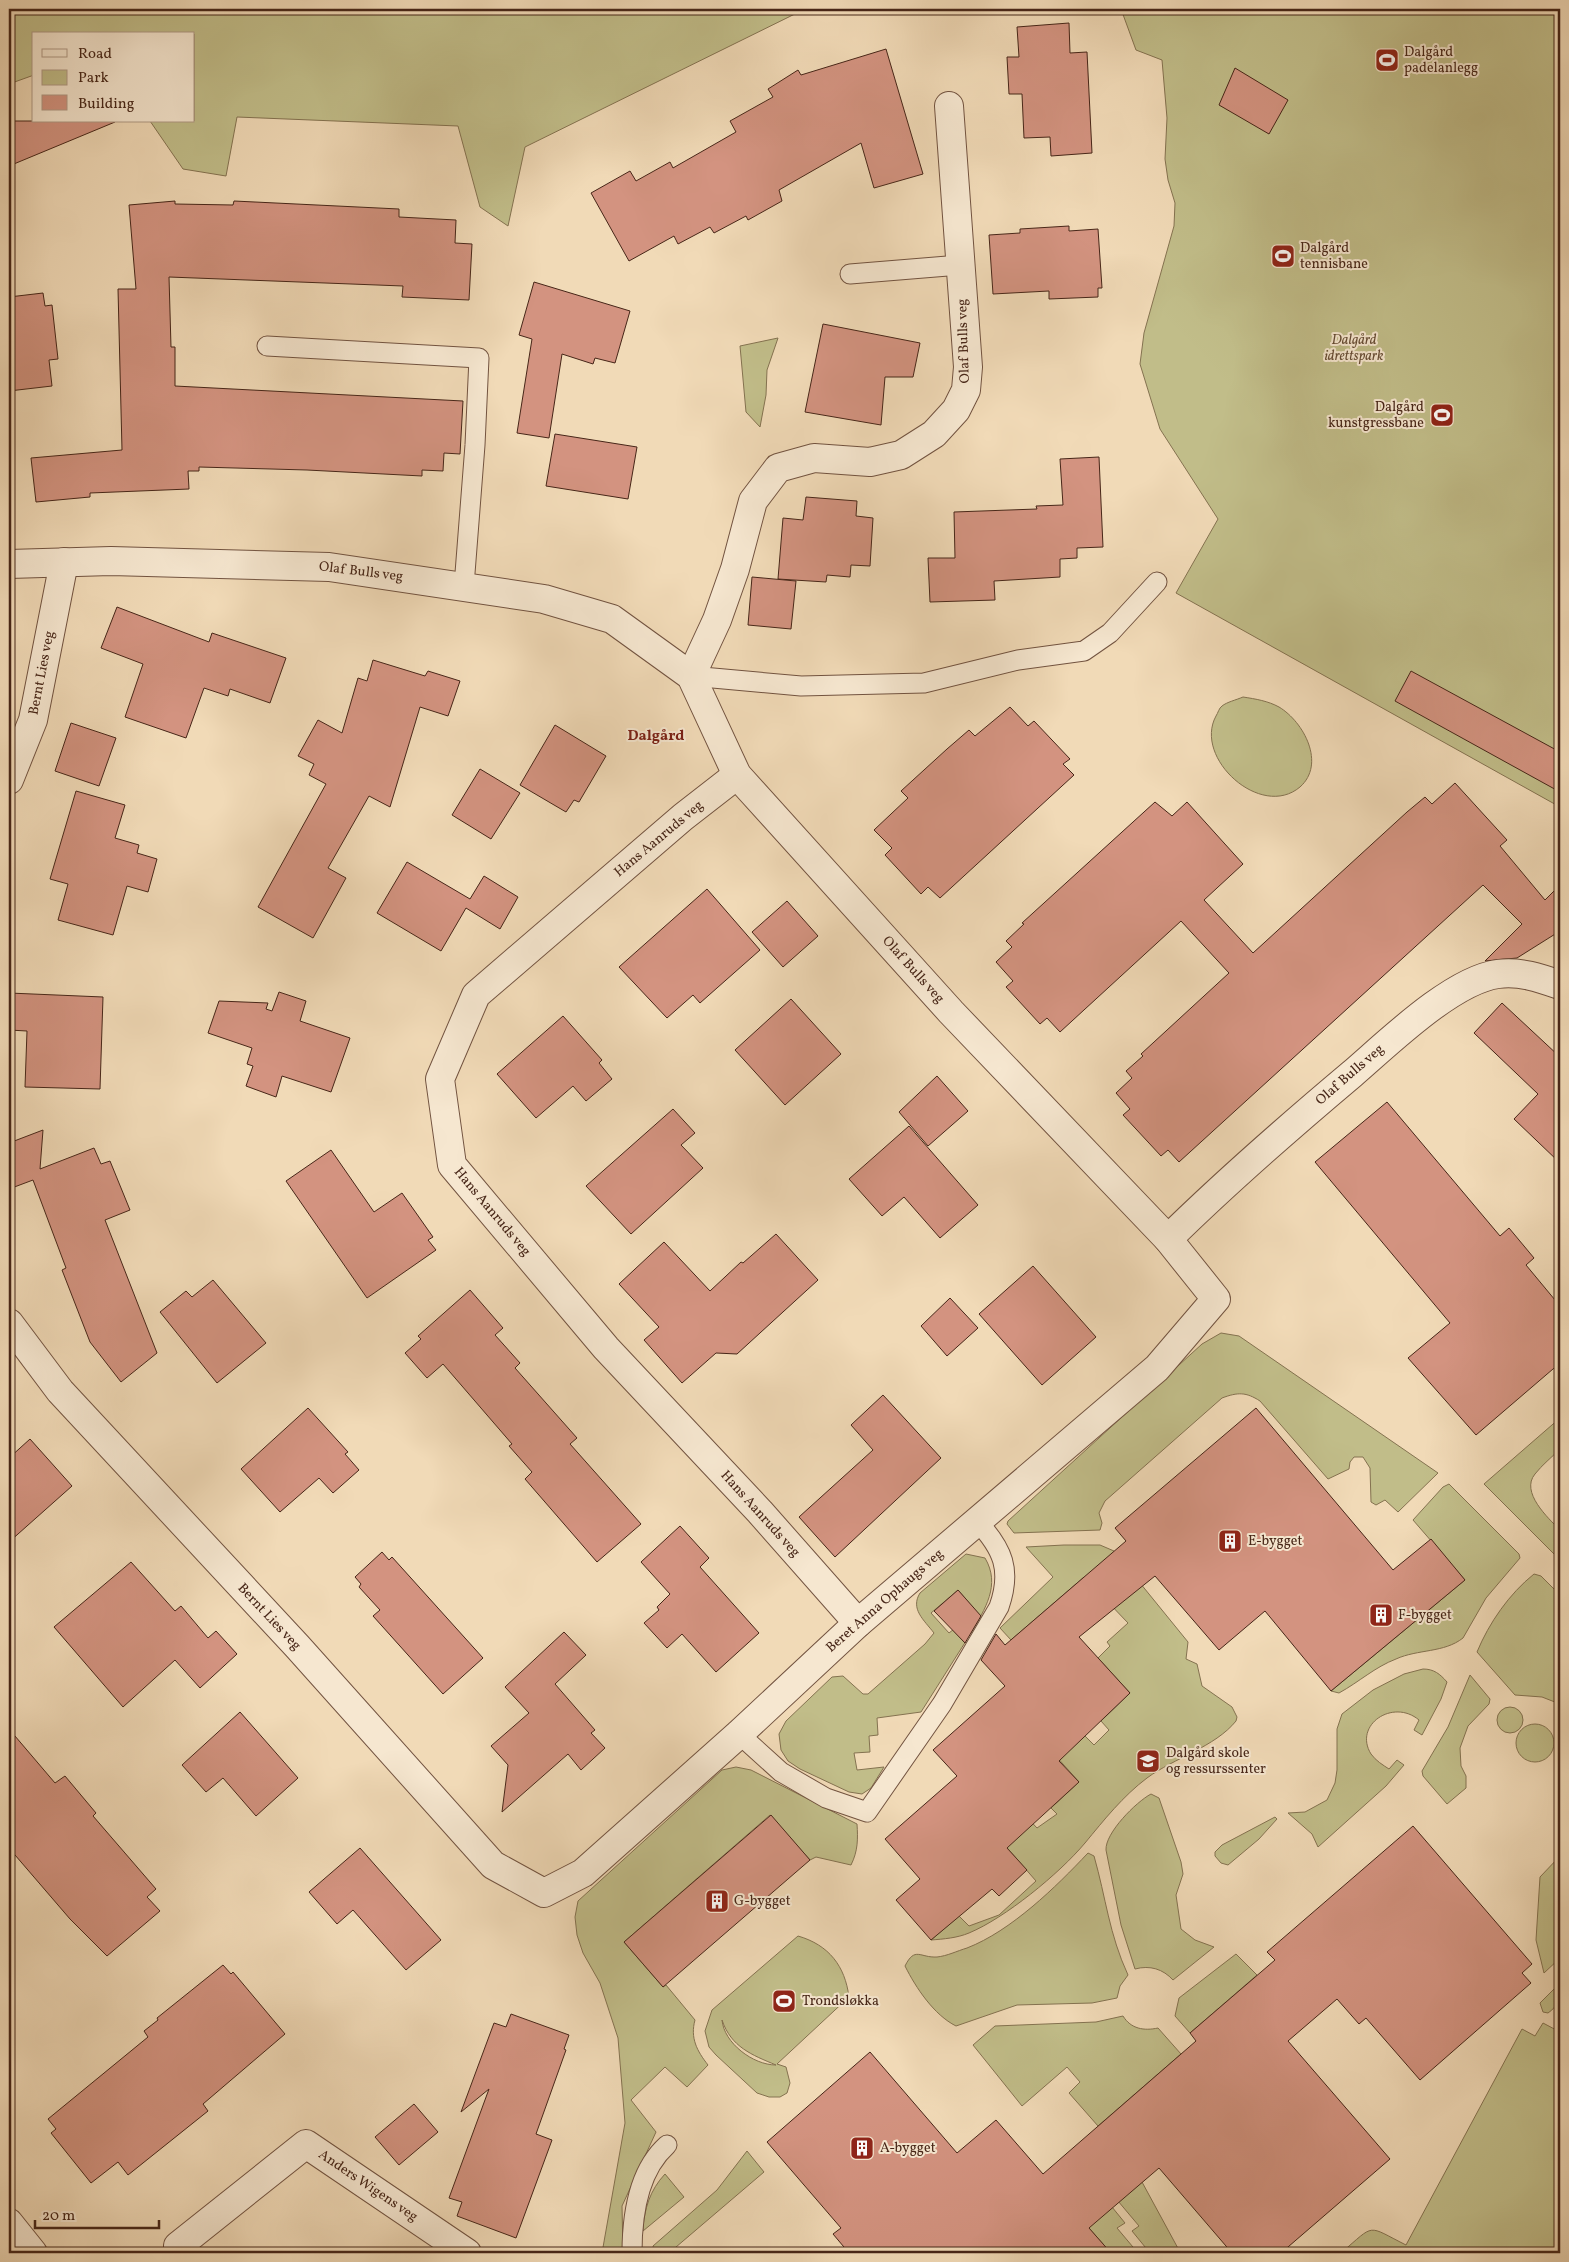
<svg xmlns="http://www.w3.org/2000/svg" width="1569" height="2262" font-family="Vollkorn,serif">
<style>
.green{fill:#c1bd89;stroke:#847250;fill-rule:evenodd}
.building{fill:#d39380;stroke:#472618}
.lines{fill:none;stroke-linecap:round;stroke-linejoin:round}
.service-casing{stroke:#725340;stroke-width:21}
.minor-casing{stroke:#725340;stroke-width:30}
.tertiary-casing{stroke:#725340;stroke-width:30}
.service{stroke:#f6e7d0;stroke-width:19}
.minor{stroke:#f6e7d0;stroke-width:28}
.tertiary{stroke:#f6e7d0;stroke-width:28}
.labels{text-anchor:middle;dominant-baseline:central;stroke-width:4;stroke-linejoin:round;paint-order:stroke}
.poi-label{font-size:14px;fill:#472618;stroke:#f6e7d0;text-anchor:start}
.park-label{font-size:14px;font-style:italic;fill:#664c34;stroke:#f6e7d0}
.street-label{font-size:14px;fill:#472618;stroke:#f6e7d0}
.neighbourhood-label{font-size:15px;font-weight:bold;fill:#7a1f14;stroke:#f6e7d0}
</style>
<rect width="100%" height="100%" fill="#f1dab7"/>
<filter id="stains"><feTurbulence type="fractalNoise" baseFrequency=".004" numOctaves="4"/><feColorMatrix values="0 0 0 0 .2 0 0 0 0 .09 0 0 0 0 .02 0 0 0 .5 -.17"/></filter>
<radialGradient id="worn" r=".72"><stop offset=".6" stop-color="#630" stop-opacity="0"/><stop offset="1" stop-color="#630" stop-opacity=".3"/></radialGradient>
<g class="green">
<polygon points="9,9 805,9 525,147 508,226 480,207 458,126 237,117 226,176 183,169 150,121 194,121 194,34 34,34 34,75 9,84"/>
<polygon points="974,9 1011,9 994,14"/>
<polygon points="1121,9 1560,9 1560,807 1176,593 1218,519 1160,429 1140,364 1144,333 1174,226 1175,203 1168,180 1165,159 1167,118 1162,60 1136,50"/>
<polygon points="778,338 767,370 766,395 760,427 746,412 740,346"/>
<path d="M 1243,697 C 1256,699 1268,701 1279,707 C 1304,722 1326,764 1300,787 C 1261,820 1193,758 1216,716 C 1218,713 1219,708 1222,706 C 1227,702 1236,700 1243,697 Z"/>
<path d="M 1221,1333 L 1239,1336 L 1438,1473 L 1398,1512 L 1385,1500 L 1376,1505 L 1371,1502 L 1370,1468 L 1363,1457 L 1354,1457 L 1350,1462 L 1349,1469 L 1328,1479 L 1260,1401 C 1246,1392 1238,1392 1222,1398 L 1105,1501 L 1099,1513 L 1102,1523 L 1100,1530 L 1014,1533 L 1007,1524 L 1008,1521 L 1202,1344 Z"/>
<path d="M 1560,1418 L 1560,1449 C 1552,1457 1542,1465 1535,1474 C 1520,1492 1548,1518 1560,1530 L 1560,1560 L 1484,1484 Z"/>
<path d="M 1449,1484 L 1519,1554 L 1520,1558 L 1486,1598 L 1463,1638 C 1444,1653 1418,1649 1396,1659 C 1375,1667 1359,1682 1339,1693 L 1331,1691 L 1465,1580 L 1413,1520 L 1443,1487 Z"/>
<path d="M 1064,1545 L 1100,1545 L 1114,1551 L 1188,1642 L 1186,1659 L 1197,1664 L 1202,1686 L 1232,1707 L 1237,1717 L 1236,1721 C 1215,1747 1174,1758 1147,1778 C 1123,1796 1104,1820 1085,1843 C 1059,1874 1005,1918 969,1933 C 957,1938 944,1939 931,1940 L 959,1916 L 969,1926 L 999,1915 L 1036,1881 L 996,1835 L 1022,1812 L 1037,1828 L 1057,1814 L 1051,1808 L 1079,1782 L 1047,1746 L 1072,1723 L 1094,1745 L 1109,1730 L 1101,1721 L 1130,1693 L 1098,1658 L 1110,1646 L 1107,1642 L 1128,1623 L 1084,1577 L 1011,1640 L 1000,1628 L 1053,1577 L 1026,1547 Z"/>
<path d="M 966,1554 L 985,1558 C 1001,1585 985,1609 971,1633 L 975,1610 L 958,1590 L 931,1613 L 949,1633 L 954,1629 L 966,1641 L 921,1712 L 877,1718 L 878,1735 L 869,1736 L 870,1752 L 854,1753 L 857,1770 L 884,1767 L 871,1788 L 862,1794 L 849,1792 L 800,1769 L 788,1761 L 781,1750 L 779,1734 L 786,1721 L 832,1677 L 843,1676 L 863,1694 L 868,1694 L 925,1644 L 934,1633 C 924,1620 910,1609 920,1593 Z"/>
<path d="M 1534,1574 L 1541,1576 L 1560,1595 L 1560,1704 L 1542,1697 L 1515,1695 L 1477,1652 C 1489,1623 1509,1594 1534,1574 Z"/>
<path d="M 1423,1669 C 1434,1669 1440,1674 1447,1682 L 1441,1699 L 1422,1735 L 1414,1730 L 1419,1720 C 1393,1698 1353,1725 1371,1754 C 1376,1761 1383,1765 1389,1769 L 1397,1760 L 1404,1765 L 1386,1786 L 1318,1847 L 1312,1834 L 1288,1813 L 1305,1812 L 1327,1800 L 1335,1783 L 1337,1770 L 1337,1729 L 1342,1714 L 1373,1690 L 1404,1674 Z"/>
<polygon points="1470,1675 1490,1699 1489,1704 1468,1726 1460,1748 1461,1766 1466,1776 1466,1788 1447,1804 1423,1776 1422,1771 1448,1727"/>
<circle cx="1510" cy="1720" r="13"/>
<circle cx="1535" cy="1743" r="19"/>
<path d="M 736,1767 L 751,1770 L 857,1824 C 858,1839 858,1851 851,1865 L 816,1857 L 810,1860 L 770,1815 L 624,1942 L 663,1987 L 666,1985 L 695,2020 C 690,2038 697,2051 708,2065 L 687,2087 L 665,2067 L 631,2100 L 656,2132 L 622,2206 L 623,2253 L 602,2253 L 625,2123 L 618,2038 L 600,1983 L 583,1953 L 577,1935 L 575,1917 L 578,1901 L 722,1770 Z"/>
<path d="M 1151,1794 L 1159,1798 L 1181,1862 L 1183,1874 L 1176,1895 L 1181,1929 L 1195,1940 L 1214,1947 L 1173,1980 C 1163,1969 1150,1965 1135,1969 L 1121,1925 L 1106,1850 C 1105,1833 1136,1802 1151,1794 Z"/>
<polygon points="1275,1817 1277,1819 1259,1839 1228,1865 1221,1863 1215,1856 1215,1852 1222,1845"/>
<path d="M 1088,1853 L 1094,1856 C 1106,1898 1109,1934 1128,1975 L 1120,1986 L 1117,1998 L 1092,2003 L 1017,2005 L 956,2026 C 934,2015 916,1988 905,1966 C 915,1946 920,1958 937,1957 C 947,1956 957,1951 967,1948 C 1011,1931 1056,1887 1088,1853 Z"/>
<polygon points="1560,1856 1560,1958 1544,1973 1536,1940 1540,1877"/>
<path d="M 798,1936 C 829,1945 845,1966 849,1997 L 777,2064 L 786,2067 L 790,2083 L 787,2093 L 780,2097 L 769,2097 L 757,2093 L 716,2055 L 709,2047 L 705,2031 L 712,2010 ZM 722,2020 C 731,2047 752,2055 776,2065 C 753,2065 724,2043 722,2020 Z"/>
<polygon points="1236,1954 1257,1975 1190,2033 1175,2016 1179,1998"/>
<path d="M 1560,1983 C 1560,1995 1559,2006 1548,2013 L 1543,2012 L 1540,2003 Z"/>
<path d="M 1123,2016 C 1131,2029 1144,2031 1158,2028 L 1181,2054 L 1098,2126 L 1069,2093 L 1080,2082 L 1067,2067 L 1022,2106 L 973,2045 L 995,2026 L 1096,2022 Z"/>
<path d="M 1543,2023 L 1560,2032 L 1560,2253 L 1341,2253 C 1376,2223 1366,2225 1406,2245 L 1522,2029 L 1535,2036 Z"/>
<polygon points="747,2151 764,2172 669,2253 654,2253 653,2246 717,2190"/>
<path d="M 665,2174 L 684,2197 L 643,2231 C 644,2209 650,2190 665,2174 Z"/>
<polygon points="1142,2182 1180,2252 1179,2253 1150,2253 1132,2231 1139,2226 1118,2201"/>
<polygon points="1112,2207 1125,2223 1117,2228 1138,2253 1111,2253 1088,2227"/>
</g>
<g class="building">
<polygon points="1069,23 1070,53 1087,52 1092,153 1051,156 1050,137 1024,138 1022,94 1009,94 1007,57 1019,57 1017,27"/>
<polygon points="886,49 923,174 874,188 861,143 779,190 782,201 748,220 746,216 714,233 710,227 678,244 674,236 629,261 591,193 630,171 636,181 670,162 673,168 736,132 730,121 773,97 768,89 798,70 801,75"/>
<polygon points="1235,68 1288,100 1269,134 1219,105"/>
<polygon points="9,121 115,121 115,122 9,166"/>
<polygon points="175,201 175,204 233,205 234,201 399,209 399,217 456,220 455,243 472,244 469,300 402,297 403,286 169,277 171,347 175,347 175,386 463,401 460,454 444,453 443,471 422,470 422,476 307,470 199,467 199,471 188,471 189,489 90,493 90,497 36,502 31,458 122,450 118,289 136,289 129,205"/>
<polygon points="1069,226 1069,231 1098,229 1102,288 1098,288 1098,297 1049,299 1049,291 993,294 989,235 1020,233 1020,229"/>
<polygon points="534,282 630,311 615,363 595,358 593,364 562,354 549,438 517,433 532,339 519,335"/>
<polygon points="43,293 45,306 52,305 58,359 49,360 52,386 9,391 9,297"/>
<polygon points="823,324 920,343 913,377 885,377 881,425 805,412"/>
<polygon points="555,434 637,447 628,499 546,486"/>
<polygon points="1099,457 1103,547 1077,548 1077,558 1060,559 1060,577 994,581 995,600 930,602 928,558 955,558 954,512 1037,509 1036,506 1063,505 1060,459"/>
<polygon points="806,497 857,501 856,516 873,518 870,566 851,565 850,577 827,575 826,582 778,579 783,518 803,520"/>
<polygon points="752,577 796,581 791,629 748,625"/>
<polygon points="117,607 209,642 212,633 286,658 270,703 230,689 228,696 204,688 186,738 125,717 143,664 101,648"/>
<polygon points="373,660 425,676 428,671 460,681 448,716 420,707 390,807 369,796 328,868 346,878 313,938 258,907 326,784 309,775 314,764 298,756 318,720 342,733 358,678 367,681"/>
<polygon points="1411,671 1560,752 1560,792 1395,701"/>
<polygon points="1010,707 1028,726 1034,721 1070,759 1063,764 1074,775 940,898 928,887 921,894 885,855 892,848 874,830 908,798 901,791 947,749 969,730 975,736"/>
<polygon points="71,723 116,738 99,786 55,771"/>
<polygon points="555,725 606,756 579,802 574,800 566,812 520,785"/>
<polygon points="480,769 520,793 491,839 452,815"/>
<polygon points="1455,783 1507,840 1500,846 1545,900 1560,885 1560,931 1517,958 1485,961 1522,924 1483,885 1179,1162 1168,1150 1161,1156 1123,1115 1130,1109 1116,1093 1132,1078 1126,1071 1143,1056 1141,1054 1229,973 1181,921 1060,1032 1047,1018 1040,1024 1006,987 1013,981 996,962 1012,947 1006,941 1024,924 1022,923 1155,802 1172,816 1187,802 1243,864 1204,900 1253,953 1407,812 1425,797 1432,804"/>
<polygon points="76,791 125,805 115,838 139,845 137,853 157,859 148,892 127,886 113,935 58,920 68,884 50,879"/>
<polygon points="407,862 470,899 484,876 518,897 500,929 466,908 441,951 377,913"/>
<polygon points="707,889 760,950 700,1003 693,995 667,1018 619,967"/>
<polygon points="787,901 818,936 783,967 752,932"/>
<polygon points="279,992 306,1001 300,1021 350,1038 331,1092 282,1076 276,1097 246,1086 253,1066 247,1064 252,1048 208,1033 219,1001 268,1003 266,1009 272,1011"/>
<polygon points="9,993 103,997 100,1089 25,1087 27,1031 9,1030"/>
<polygon points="791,999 841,1054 785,1105 735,1050"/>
<polygon points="1502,1003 1560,1057 1560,1163 1514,1119 1538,1094 1474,1033"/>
<polygon points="563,1016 602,1060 599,1063 612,1079 586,1101 573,1086 536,1118 497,1074"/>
<polygon points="937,1076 968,1111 928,1146 899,1112"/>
<polygon points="1387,1102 1500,1236 1509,1228 1534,1258 1526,1265 1560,1306 1560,1363 1476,1435 1408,1358 1450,1323 1315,1162"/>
<polygon points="673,1109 695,1133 681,1145 703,1168 631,1234 586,1186"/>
<polygon points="909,1126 978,1205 940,1238 904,1197 882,1216 849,1179"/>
<polygon points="43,1130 40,1169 94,1148 101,1164 110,1161 130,1210 105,1220 157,1353 121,1382 90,1342 62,1270 66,1268 33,1180 9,1189 9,1143"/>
<polygon points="331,1150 374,1212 402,1193 433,1237 428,1240 436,1250 367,1298 286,1181"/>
<polygon points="776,1234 818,1280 737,1354 716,1353 682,1383 644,1340 659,1327 619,1284 664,1242 710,1291 741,1262 743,1263"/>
<polygon points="1033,1266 1096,1337 1042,1385 979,1314"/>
<polygon points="213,1280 266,1343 217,1383 160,1312 186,1291 192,1297"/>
<polygon points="470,1290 503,1328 495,1335 520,1363 515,1368 577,1438 570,1444 641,1524 597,1562 525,1479 532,1472 509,1446 512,1444 443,1364 427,1378 405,1353 421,1339 418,1336"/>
<polygon points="950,1298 978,1328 947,1356 921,1326"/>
<polygon points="883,1395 941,1458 835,1557 799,1517 873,1450 851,1425"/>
<polygon points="308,1408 348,1452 345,1454 359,1470 333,1493 319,1478 280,1512 241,1469"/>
<polygon points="1256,1408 1393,1570 1431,1539 1465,1580 1331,1691 1265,1611 1219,1650 1155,1576 1079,1637 1130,1693 1059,1761 1079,1782 1007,1848 1027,1870 999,1896 992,1889 931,1940 896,1900 920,1879 885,1839 957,1776 933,1750 1005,1686 981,1660 996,1634 1005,1645 1126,1541 1115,1528"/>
<polygon points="30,1439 72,1486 9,1542 9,1458"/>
<polygon points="680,1526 709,1558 700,1567 759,1633 716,1672 682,1634 667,1648 644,1623 659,1610 657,1607 670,1594 641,1562"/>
<polygon points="382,1552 389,1560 392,1557 483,1658 443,1694 373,1616 380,1610 359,1587 361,1584 355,1577"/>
<polygon points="131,1562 175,1611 181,1606 208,1638 216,1631 237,1654 200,1688 175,1660 123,1707 54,1627"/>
<polygon points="958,1590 981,1616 965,1643 934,1611"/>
<polygon points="564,1632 586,1655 555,1684 595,1730 591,1733 605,1748 581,1770 568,1754 502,1812 508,1765 491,1746 529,1713 505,1687"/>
<polygon points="240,1712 298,1778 256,1816 223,1778 206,1792 182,1765"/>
<polygon points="9,1729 55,1783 65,1776 96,1813 93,1816 156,1889 147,1897 160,1911 107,1956 70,1919 9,1848"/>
<polygon points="771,1815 810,1860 663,1987 624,1942"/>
<polygon points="1413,1826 1532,1964 1522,1973 1531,1983 1420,2080 1366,2018 1359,2024 1337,1999 1288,2041 1390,2159 1281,2253 1232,2253 1159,2168 1089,2228 1111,2253 849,2253 833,2234 841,2228 767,2142 870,2052 957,2153 996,2120 1043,2174 1196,2041 1190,2033 1275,1960 1267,1952"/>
<polygon points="360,1848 441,1940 406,1970 353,1910 337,1924 309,1892"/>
<polygon points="223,1965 231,1974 233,1972 285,2034 203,2104 208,2111 128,2175 118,2162 91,2183 51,2133 56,2129 48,2119 148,2037 144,2031 158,2020 157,2018"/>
<polygon points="511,2014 569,2035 564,2049 566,2050 536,2134 552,2140 516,2238 457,2216 462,2202 449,2198 489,2089 461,2112 494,2023 506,2027"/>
<polygon points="414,2104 438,2132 399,2165 375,2137"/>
</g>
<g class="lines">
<g class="service-casing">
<g id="service">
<polyline points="850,274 960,265"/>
<polyline points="267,346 479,358 475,445 464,586"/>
<polyline points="691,676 801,686 924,683 1018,660 1084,651 1110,633 1157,582"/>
<path d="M 739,1734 L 781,1772 L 826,1798 L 867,1812 L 942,1704 L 999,1607 C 1012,1570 1003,1549 977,1521"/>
<path d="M 632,2253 C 632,2217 638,2171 667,2145"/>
</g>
</g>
<g class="minor-casing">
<g id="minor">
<polyline points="9,564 111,561 329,567 544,599 612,619 691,676 737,775 951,1012 1168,1239 1216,1299 1157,1368 858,1623 739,1734 583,1873 544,1893 493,1865 297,1646 60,1391 9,1323"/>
<polyline points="691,676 717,620 735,569 753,501 778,468 814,458 870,462 901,455 934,434 956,410 966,390 968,367 949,106"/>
<polyline points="737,775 683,817 476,995 440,1079 452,1165 606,1348 760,1512 858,1623"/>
<polyline points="9,780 33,720 64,562"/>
<path d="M 1168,1239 C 1227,1181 1289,1127 1352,1074 C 1387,1044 1452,980 1498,974 C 1520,971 1540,978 1560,985"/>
<polyline points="178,2246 306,2144 467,2253"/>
</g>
</g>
<g class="tertiary-casing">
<polyline id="tertiary" points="9,2223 33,2253"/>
</g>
<use href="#service" class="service"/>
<use href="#minor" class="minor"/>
<use href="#tertiary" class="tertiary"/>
</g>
<defs>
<g id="stadium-square" transform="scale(1.25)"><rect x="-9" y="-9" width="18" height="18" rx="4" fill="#8f2418" stroke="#f6e7d0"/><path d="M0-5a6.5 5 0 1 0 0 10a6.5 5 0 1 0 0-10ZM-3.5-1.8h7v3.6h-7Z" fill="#fff"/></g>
<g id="building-square" transform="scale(1.25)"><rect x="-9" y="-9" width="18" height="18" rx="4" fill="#8f2418" stroke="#f6e7d0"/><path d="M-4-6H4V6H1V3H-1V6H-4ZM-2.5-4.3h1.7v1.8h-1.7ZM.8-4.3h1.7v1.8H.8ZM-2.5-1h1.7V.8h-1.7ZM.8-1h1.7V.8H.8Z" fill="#fff"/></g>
<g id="school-square" transform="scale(1.25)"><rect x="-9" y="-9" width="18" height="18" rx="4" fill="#8f2418" stroke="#f6e7d0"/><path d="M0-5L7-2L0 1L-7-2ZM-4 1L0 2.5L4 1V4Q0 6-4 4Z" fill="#fff"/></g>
</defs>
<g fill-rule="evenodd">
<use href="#stadium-square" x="1387" y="60"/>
<use href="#stadium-square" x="1283" y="256"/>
<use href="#stadium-square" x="1442" y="415"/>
<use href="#building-square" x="1230" y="1541"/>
<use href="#building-square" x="1381" y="1615"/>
<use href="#school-square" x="1148" y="1761"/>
<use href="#building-square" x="717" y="1901"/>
<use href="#stadium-square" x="784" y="2001"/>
<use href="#building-square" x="862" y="2148"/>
</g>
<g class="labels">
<g class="poi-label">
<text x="1404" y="52">Dalgård<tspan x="1404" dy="16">padelanlegg</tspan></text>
<text x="1300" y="248">Dalgård<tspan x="1300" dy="16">tennisbane</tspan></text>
<text x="1424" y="407" text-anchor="end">Dalgård<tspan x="1424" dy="16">kunstgressbane</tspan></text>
<text x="1248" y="1541">E-bygget</text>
<text x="1398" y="1615">F-bygget</text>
<text x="1166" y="1753">Dalgård skole<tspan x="1166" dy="16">og ressurssenter</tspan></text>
<text x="734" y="1901">G-bygget</text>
<text x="802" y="2001">Trondsløkka</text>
<text x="880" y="2148">A-bygget</text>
</g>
<g class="park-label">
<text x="1354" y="340">Dalgård<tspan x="1354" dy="16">idrettspark</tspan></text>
</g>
<g class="street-label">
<text transform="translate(964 341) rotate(-92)">Olaf Bulls veg</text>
<text transform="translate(361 572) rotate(7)">Olaf Bulls veg</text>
<text transform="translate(42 673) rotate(-79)">Bernt Lies veg</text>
<text transform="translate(659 839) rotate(-40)">Hans Aanruds veg</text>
<text transform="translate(913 970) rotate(48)">Olaf Bulls veg</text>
<text transform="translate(1350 1075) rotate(-41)">Olaf Bulls veg</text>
<text transform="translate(492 1212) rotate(50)">Hans Aanruds veg</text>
<text transform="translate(760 1514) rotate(48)">Hans Aanruds veg</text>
<text transform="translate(885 1601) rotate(-41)">Beret Anna Ophaugs veg</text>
<text transform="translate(269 1617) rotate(47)">Bernt Lies veg</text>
<text transform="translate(368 2186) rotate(34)">Anders Wigens veg</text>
</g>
<g class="neighbourhood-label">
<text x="656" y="736">Dalgård</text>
</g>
</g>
<rect width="1569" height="2262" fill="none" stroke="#f1dab7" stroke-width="30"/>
<rect x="10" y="10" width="1549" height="2242" fill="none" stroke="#472618" stroke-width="2.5"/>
<rect x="15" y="15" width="1539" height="2232" fill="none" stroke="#472618"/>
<rect x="32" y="32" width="162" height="90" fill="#f6e7d0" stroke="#b09a86"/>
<rect x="42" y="49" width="25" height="8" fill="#f6e7d0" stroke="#b09a86"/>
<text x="78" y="58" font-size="15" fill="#472618">Road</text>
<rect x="42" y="70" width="25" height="15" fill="#c1bd89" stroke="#b09a86"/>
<text x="78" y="82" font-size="15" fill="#472618">Park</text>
<rect x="42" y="95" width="25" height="15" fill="#d39380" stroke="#b09a86"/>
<text x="78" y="108" font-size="15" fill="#472618">Building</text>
<path d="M35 2220v8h124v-8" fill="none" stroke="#472618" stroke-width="2.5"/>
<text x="42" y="2220" font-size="15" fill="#472618" stroke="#f6e7d0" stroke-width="4" paint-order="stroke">20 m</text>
<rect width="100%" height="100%" filter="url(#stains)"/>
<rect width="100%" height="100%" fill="url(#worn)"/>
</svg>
